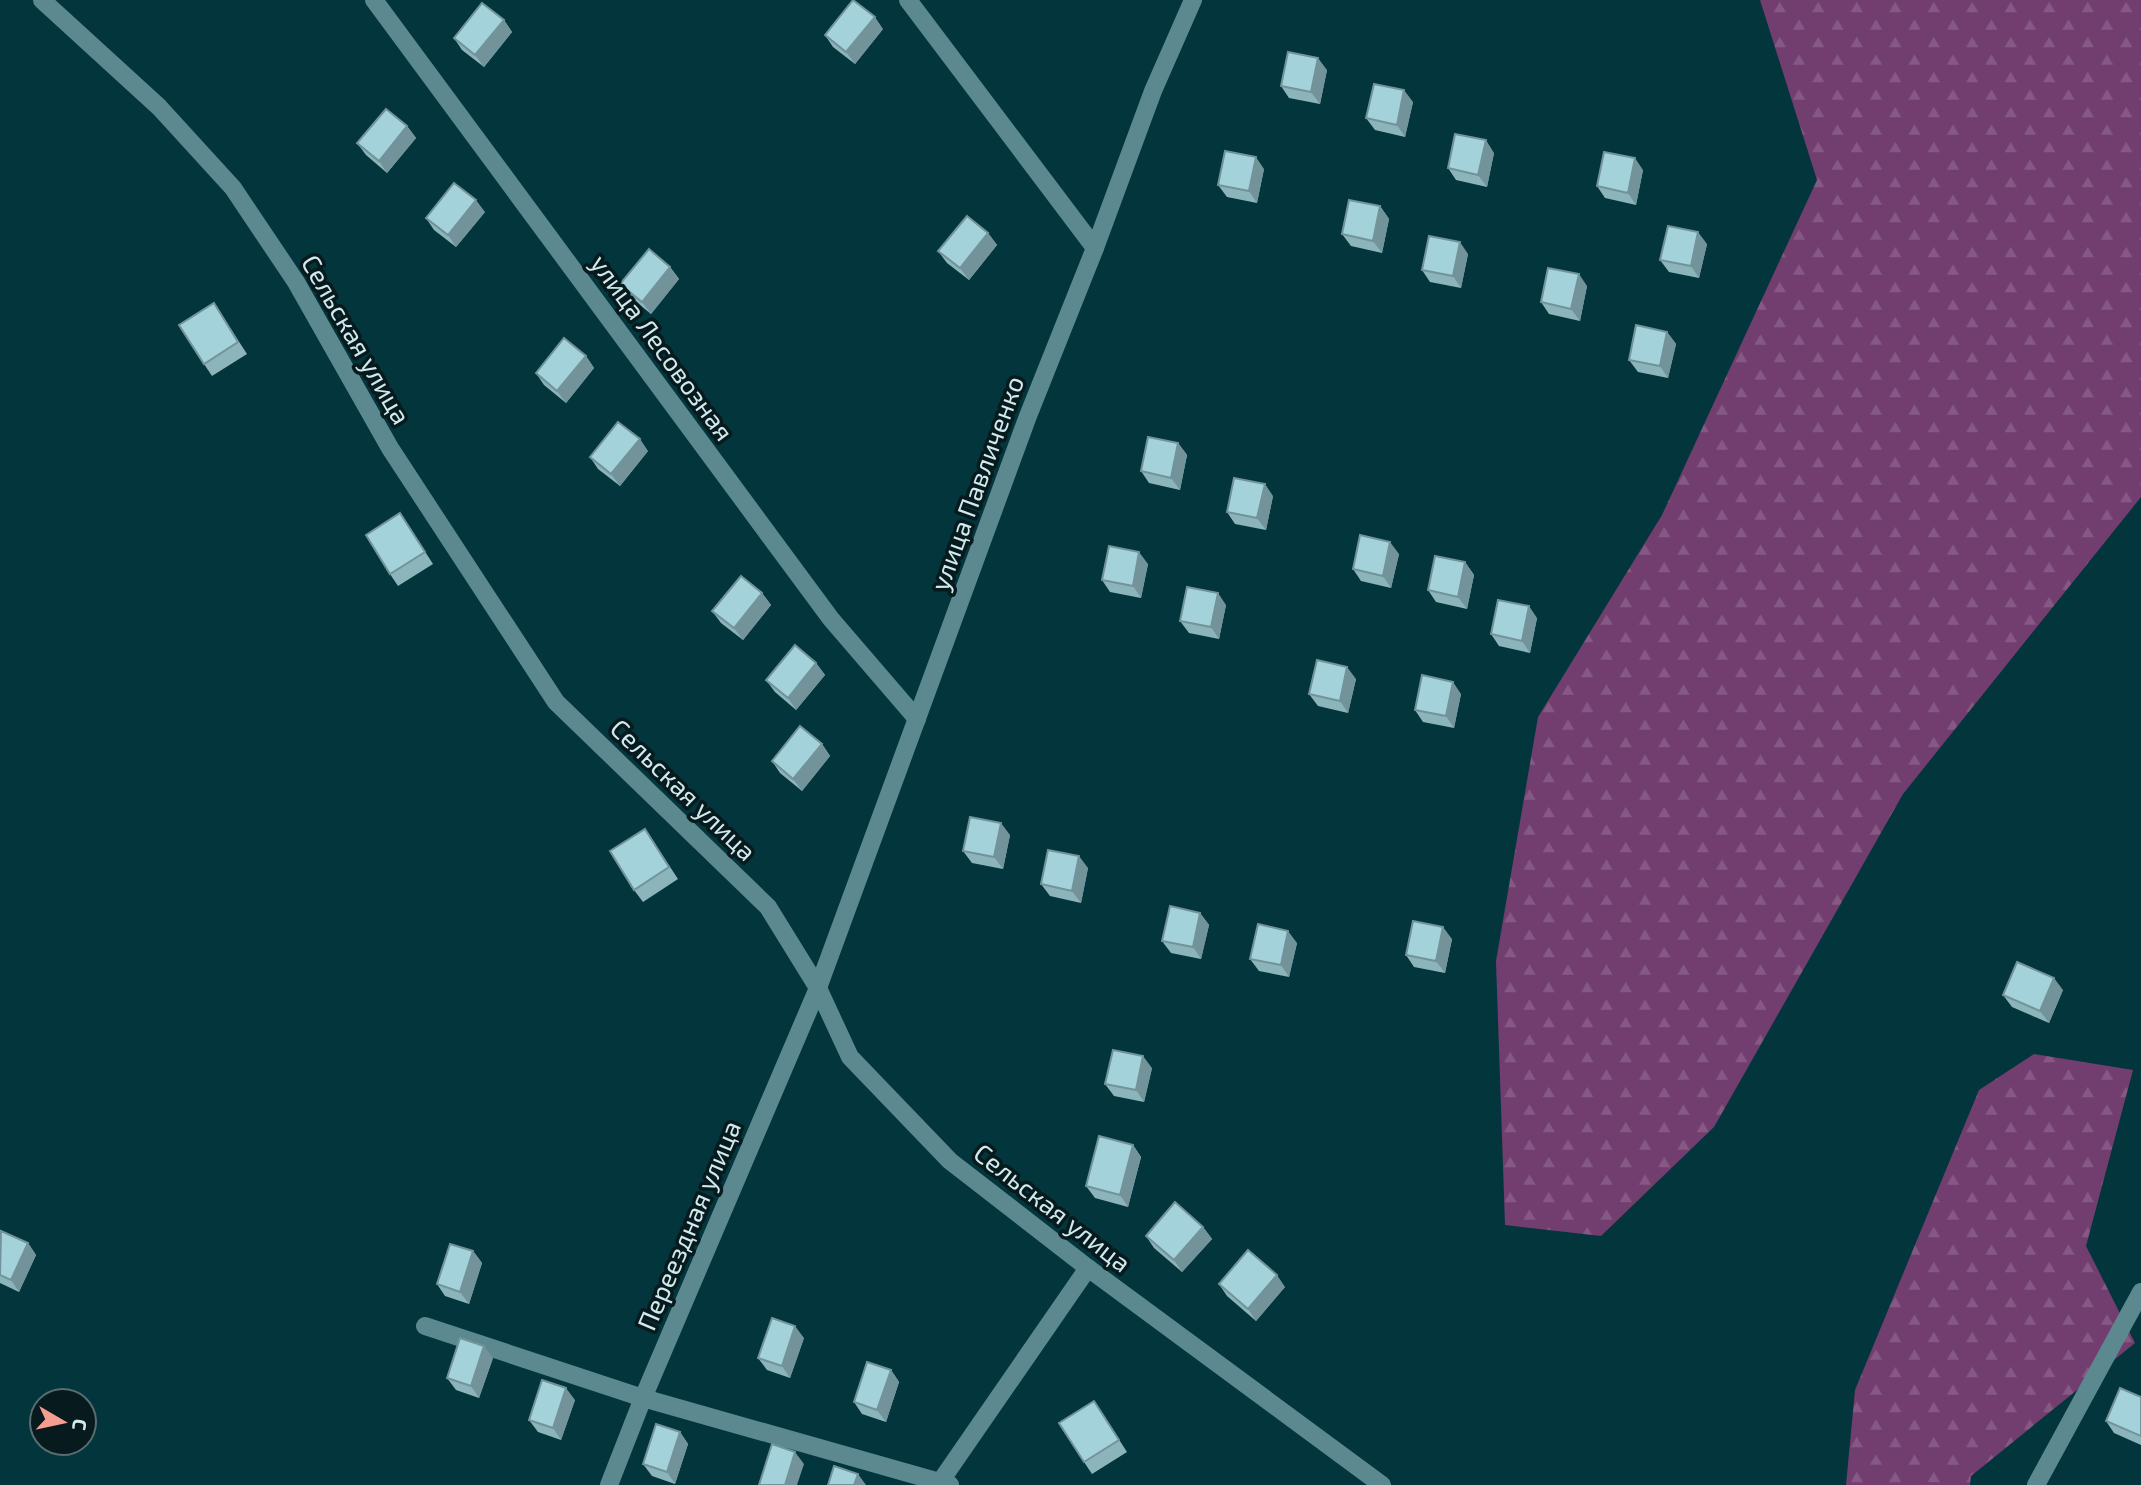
<svg xmlns="http://www.w3.org/2000/svg" width="2141" height="1485" font-family="'Exo 2',sans-serif">
<style>
.forest{fill:url(#forest-firs)}
.lines{fill:none;stroke-linecap:round;stroke-linejoin:round}
.minor{stroke:#5c8990;stroke-width:18}
.wall{fill:#8cb5bb}
.shaded-wall{fill:#729399}
.building{fill:#a3d2da;stroke:#729399;stroke-width:2}
.labels{text-anchor:middle;dominant-baseline:central;stroke-width:7;stroke-linejoin:round;paint-order:stroke}
.street-label{font-size:26px;fill:#d2eaee;stroke:#071a1d}
</style>
<defs>
<pattern id="forest-firs" width="22" height="20" patternUnits="userSpaceOnUse" patternTransform="scale(1.75)"><rect width="22" height="20" fill="#723d6f"/><path d="M5 1l3.5 6h-7zM16 11l3.5 6h-7z" fill="#855984"/></pattern>
</defs>
<rect width="100%" height="100%" fill="#03353c"/>
<g class="forest">
<polygon points="1760,0 2141,0 2141,497 1903,794 1714,1127 1601,1236 1505,1225 1496,961 1538,717 1662,515 1817,180"/>
<polygon points="2034,1054 2133,1070 2086,1246 2135,1343 1971,1476 1970,1485 1846,1485 1855,1390 1979,1090"/>
</g>
<g class="lines">
<g class="minor">
<polyline points="42,0 159,107 233,188 296,282 390,448 556,702 768,907 818,988 850,1057 950,1161 1088,1268 1382,1485"/>
<polyline points="374,0 831,619 917,719"/>
<polyline points="908,0 1095,248"/>
<polyline points="425,1326 643,1398 950,1485"/>
<polyline points="609,1485 643,1398 818,988 1028,416 1095,248 1153,91 1193,0"/>
<polyline points="938,1485 1088,1268"/>
<polyline points="2036,1485 2141,1292"/>
</g>
</g>
<g class="wall">
<polygon points="504,20 512,32 484,67 462,50 454,38"/>
<polygon points="883,29 855,64 833,47 825,35"/>
<polygon points="1327,70 1320,104 1289,98 1281,86"/>
<polygon points="1413,102 1405,137 1375,130 1366,118"/>
<polygon points="407,126 416,138 387,173 366,155 357,143"/>
<polygon points="1494,153 1487,187 1456,180 1448,168"/>
<polygon points="1264,169 1257,203 1227,197 1218,185"/>
<polygon points="1643,170 1636,205 1605,198 1597,186"/>
<polygon points="1380,206 1389,219 1382,253 1351,246 1342,234"/>
<polygon points="485,212 456,247 434,230 426,218"/>
<polygon points="988,233 997,245 969,280 947,263 938,251"/>
<polygon points="1707,244 1699,278 1669,272 1660,260"/>
<polygon points="1468,254 1461,288 1430,282 1422,270"/>
<polygon points="670,267 679,279 651,314 629,296 620,284"/>
<polygon points="1587,286 1580,321 1549,314 1541,302"/>
<polygon points="214,303 247,354 212,376 204,364"/>
<polygon points="1667,332 1676,344 1668,378 1638,372 1629,360"/>
<polygon points="586,356 594,368 566,403 544,385 536,373"/>
<polygon points="1178,443 1187,455 1180,490 1149,483 1141,471"/>
<polygon points="648,451 620,486 598,469 590,457"/>
<polygon points="1273,496 1266,530 1235,524 1227,512"/>
<polygon points="400,513 433,564 398,586 390,574"/>
<polygon points="1399,554 1391,588 1361,581 1353,569"/>
<polygon points="1465,562 1474,575 1467,609 1436,602 1428,590"/>
<polygon points="1148,564 1141,598 1110,592 1102,580"/>
<polygon points="762,593 771,605 743,640 721,623 712,611"/>
<polygon points="1226,605 1219,639 1189,633 1180,621"/>
<polygon points="1537,618 1530,653 1499,646 1491,634"/>
<polygon points="816,663 825,675 796,710 775,692 766,680"/>
<polygon points="1356,679 1348,713 1318,706 1309,694"/>
<polygon points="1461,694 1454,728 1423,722 1415,710"/>
<polygon points="822,744 830,756 802,791 780,773 772,761"/>
<polygon points="1010,835 1003,869 972,863 963,851"/>
<polygon points="653,841 678,879 643,902 634,890"/>
<polygon points="1088,868 1081,903 1050,896 1041,884"/>
<polygon points="1200,913 1209,925 1201,959 1171,953 1162,941"/>
<polygon points="1452,939 1445,973 1414,967 1406,955"/>
<polygon points="1297,943 1289,977 1259,971 1250,959"/>
<polygon points="2063,990 2049,1023 2012,1007 2003,995"/>
<polygon points="1152,1068 1144,1102 1114,1096 1105,1084"/>
<polygon points="1133,1145 1141,1157 1128,1207 1095,1198 1086,1186"/>
<polygon points="1203,1227 1212,1239 1182,1272 1154,1248 1146,1236"/>
<polygon points="0,1232 28,1243 36,1255 19,1292 0,1283"/>
<polygon points="473,1251 482,1263 469,1304 445,1296 437,1284"/>
<polygon points="1219,1284 1285,1287 1256,1321 1227,1296"/>
<polygon points="804,1338 790,1378 767,1370 758,1358"/>
<polygon points="493,1358 479,1398 456,1390 447,1378"/>
<polygon points="891,1370 899,1382 886,1422 862,1414 854,1402"/>
<polygon points="2141,1397 2141,1445 2114,1433 2106,1421"/>
<polygon points="575,1400 561,1440 538,1432 529,1420"/>
<polygon points="1102,1413 1127,1452 1092,1474 1084,1462"/>
<polygon points="680,1432 688,1444 675,1484 652,1476 643,1464"/>
</g>
<g class="shaded-wall">
<polygon points="875,17 883,29 855,64 846,52"/>
<polygon points="504,20 512,32 484,67 475,55"/>
<polygon points="1318,58 1327,70 1320,104 1311,92"/>
<polygon points="1404,90 1413,102 1405,137 1397,125"/>
<polygon points="407,126 416,138 387,173 379,161"/>
<polygon points="1486,140 1494,153 1487,187 1478,175"/>
<polygon points="1256,157 1264,169 1257,203 1249,191"/>
<polygon points="1635,158 1643,170 1636,205 1628,193"/>
<polygon points="476,200 485,212 456,247 448,235"/>
<polygon points="1380,206 1389,219 1382,253 1373,241"/>
<polygon points="1698,232 1707,244 1699,278 1691,266"/>
<polygon points="988,233 997,245 969,280 960,268"/>
<polygon points="1460,242 1468,254 1461,288 1453,276"/>
<polygon points="670,267 679,279 651,314 642,302"/>
<polygon points="1579,274 1587,286 1580,321 1571,309"/>
<polygon points="1667,332 1676,344 1668,378 1660,366"/>
<polygon points="586,356 594,368 566,403 557,391"/>
<polygon points="640,439 648,451 620,486 611,474"/>
<polygon points="1178,443 1187,455 1180,490 1171,478"/>
<polygon points="1265,484 1273,496 1266,530 1257,518"/>
<polygon points="1390,542 1399,554 1391,588 1383,576"/>
<polygon points="1139,552 1148,564 1141,598 1133,586"/>
<polygon points="1465,562 1474,575 1467,609 1458,597"/>
<polygon points="762,593 771,605 743,640 734,628"/>
<polygon points="1218,593 1226,605 1219,639 1211,627"/>
<polygon points="1529,606 1537,618 1530,653 1522,641"/>
<polygon points="816,663 825,675 796,710 788,698"/>
<polygon points="1347,667 1356,679 1348,713 1340,701"/>
<polygon points="1453,682 1461,694 1454,728 1446,716"/>
<polygon points="822,744 830,756 802,791 793,779"/>
<polygon points="1001,823 1010,835 1003,869 994,857"/>
<polygon points="1079,856 1088,868 1081,903 1072,891"/>
<polygon points="1200,913 1209,925 1201,959 1193,947"/>
<polygon points="1443,927 1452,939 1445,973 1436,961"/>
<polygon points="1288,931 1297,943 1289,977 1281,965"/>
<polygon points="2054,978 2063,990 2049,1023 2040,1011"/>
<polygon points="1143,1056 1152,1068 1144,1102 1136,1090"/>
<polygon points="1133,1145 1141,1157 1128,1207 1120,1195"/>
<polygon points="1203,1227 1212,1239 1182,1272 1174,1260"/>
<polygon points="28,1243 36,1255 19,1292 11,1280"/>
<polygon points="473,1251 482,1263 469,1304 460,1292"/>
<polygon points="1277,1275 1285,1287 1256,1321 1248,1309"/>
<polygon points="795,1326 804,1338 790,1378 782,1366"/>
<polygon points="484,1346 493,1358 479,1398 471,1386"/>
<polygon points="891,1370 899,1382 886,1422 877,1410"/>
<polygon points="566,1388 575,1400 561,1440 553,1428"/>
<polygon points="680,1432 688,1444 675,1484 667,1472"/>
<polygon points="795,1452 804,1464 797,1485 785,1485"/>
<polygon points="858,1474 866,1485 854,1485"/>
</g>
<g class="building">
<polygon points="853,0 875,17 846,52 825,35"/>
<polygon points="482,3 504,20 475,55 454,38"/>
<polygon points="1288,52 1318,58 1311,92 1281,86"/>
<polygon points="1374,84 1404,90 1397,125 1366,118"/>
<polygon points="386,109 407,126 379,161 357,143"/>
<polygon points="1455,134 1486,140 1478,175 1448,168"/>
<polygon points="1225,151 1256,157 1249,191 1218,185"/>
<polygon points="1604,152 1635,158 1628,193 1597,186"/>
<polygon points="454,183 476,200 448,235 426,218"/>
<polygon points="1349,200 1380,206 1373,241 1342,234"/>
<polygon points="967,216 988,233 960,268 938,251"/>
<polygon points="1668,226 1698,232 1691,266 1660,260"/>
<polygon points="1429,236 1460,242 1453,276 1422,270"/>
<polygon points="649,249 670,267 642,302 620,284"/>
<polygon points="1548,268 1579,274 1571,309 1541,302"/>
<polygon points="214,303 238,342 204,364 179,325"/>
<polygon points="1636,325 1667,332 1660,366 1629,360"/>
<polygon points="564,338 586,356 557,391 536,373"/>
<polygon points="618,422 640,439 611,474 590,457"/>
<polygon points="1148,437 1178,443 1171,478 1141,471"/>
<polygon points="1234,478 1265,484 1257,518 1227,512"/>
<polygon points="400,513 425,552 390,574 366,535"/>
<polygon points="1360,535 1390,542 1383,576 1353,569"/>
<polygon points="1109,546 1139,552 1133,586 1102,580"/>
<polygon points="1435,556 1465,562 1458,597 1428,590"/>
<polygon points="741,576 762,593 734,628 712,611"/>
<polygon points="1187,587 1218,593 1211,627 1180,621"/>
<polygon points="1498,600 1529,606 1522,641 1491,634"/>
<polygon points="795,645 816,663 788,698 766,680"/>
<polygon points="1317,660 1347,667 1340,701 1309,694"/>
<polygon points="1422,675 1453,682 1446,716 1415,710"/>
<polygon points="800,726 822,744 793,779 772,761"/>
<polygon points="970,817 1001,823 994,857 963,851"/>
<polygon points="645,829 669,867 634,890 610,851"/>
<polygon points="1048,850 1079,856 1072,891 1041,884"/>
<polygon points="1170,906 1200,913 1193,947 1162,941"/>
<polygon points="1413,921 1443,927 1436,961 1406,955"/>
<polygon points="1258,924 1288,931 1281,965 1250,959"/>
<polygon points="2017,962 2054,978 2040,1011 2003,995"/>
<polygon points="1113,1050 1143,1056 1136,1090 1105,1084"/>
<polygon points="1099,1136 1133,1145 1120,1195 1086,1186"/>
<polygon points="1175,1202 1203,1227 1174,1260 1146,1236"/>
<polygon points="1,1231 28,1243 11,1280 0,1275"/>
<polygon points="450,1244 473,1251 460,1292 437,1284"/>
<polygon points="1248,1250 1277,1275 1248,1309 1219,1284"/>
<polygon points="772,1318 795,1326 782,1366 758,1358"/>
<polygon points="460,1338 484,1346 471,1386 447,1378"/>
<polygon points="867,1362 891,1370 877,1410 854,1402"/>
<polygon points="542,1380 566,1388 553,1428 529,1420"/>
<polygon points="2120,1388 2141,1397 2141,1436 2106,1421"/>
<polygon points="1094,1401 1119,1440 1084,1462 1059,1423"/>
<polygon points="656,1424 680,1432 667,1472 643,1464"/>
<polygon points="772,1444 795,1452 785,1485 759,1485"/>
<polygon points="834,1466 858,1474 854,1485 828,1485"/>
</g>
<g class="labels">
<g class="street-label">
<text transform="translate(357 339) rotate(60)">Сельская улица</text>
<text transform="translate(663 347) rotate(54)">улица Лесовозная</text>
<text transform="translate(976 483) rotate(-70)">улица Павличенко</text>
<text transform="translate(684 789) rotate(44)">Сельская улица</text>
<text transform="translate(1053 1207) rotate(38)">Сельская улица</text>
<text transform="translate(688 1225) rotate(-67)">Переездная улица</text>
</g>
</g>
<g transform="translate(63 1422) rotate(99)"><circle r="33" fill="#071a1d" stroke="#586d71" stroke-width="2"/>
<path d="M0-5L12 26L0 18L-12 26Z" fill="#f59d8f"/>
<text y="-10" font-size="19" font-weight="bold" text-anchor="middle" fill="#d2eaee">С</text>
</g>
</svg>
